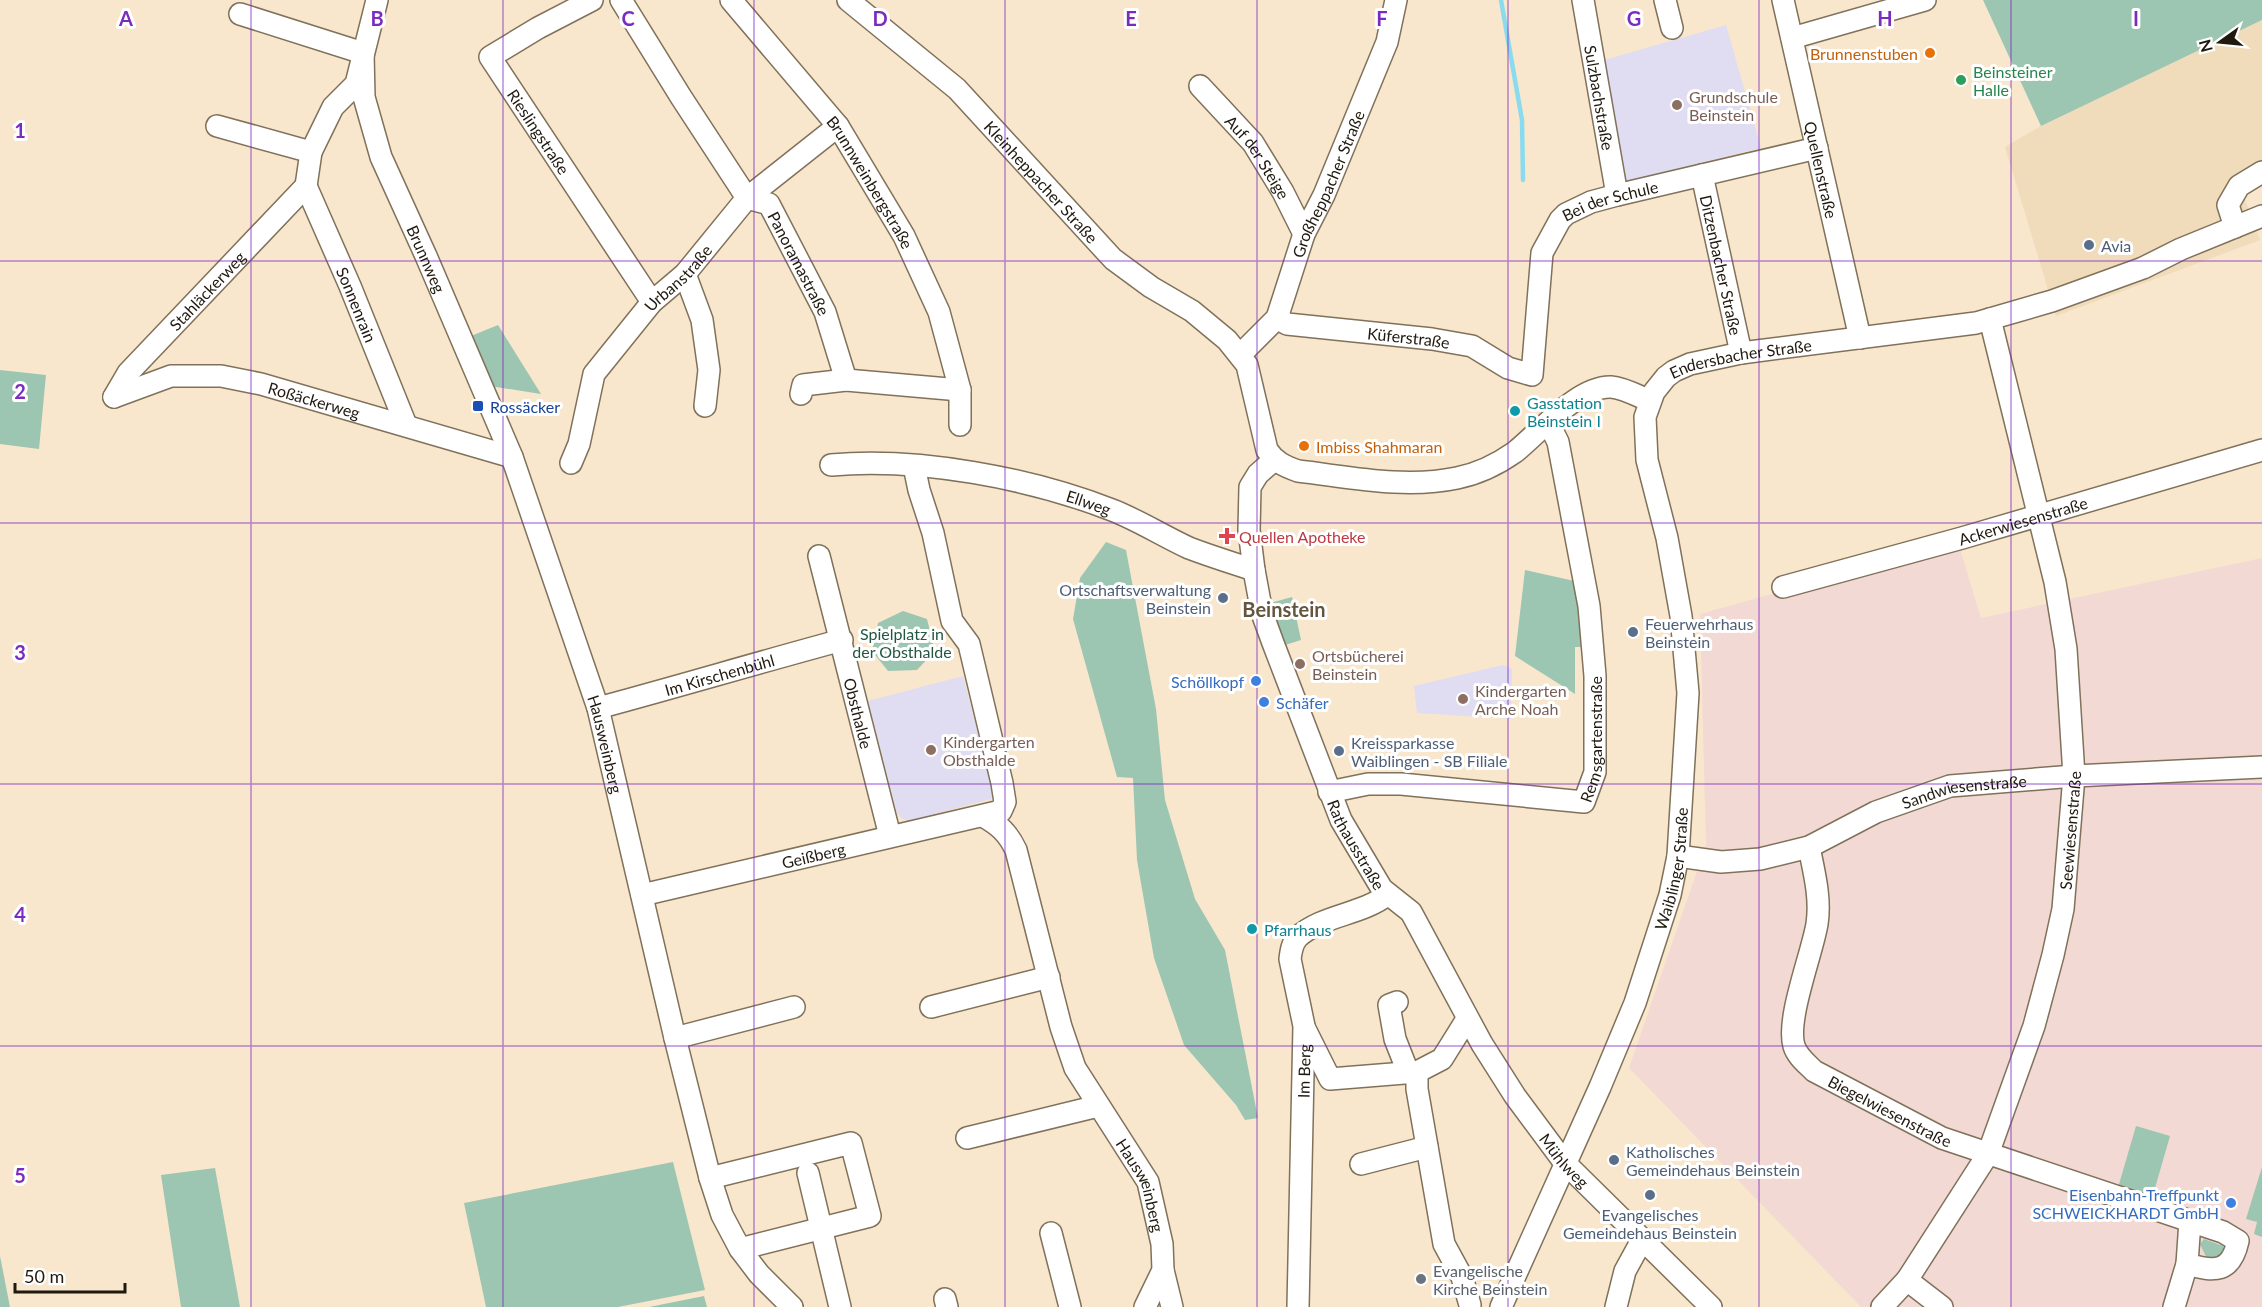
<svg xmlns="http://www.w3.org/2000/svg" width="2262" height="1307" font-family="Lato,sans-serif">
<style>
.built{fill:#f0dbba}
.industrial{fill:#f3d9d3}
.education{fill:#e0dcf2}
.green{fill:#9cc6b2}
.lines{fill:none;stroke-linecap:round;stroke-linejoin:round}
.stream{stroke:#8bdbee;stroke-width:4.5}
.minor-casing{stroke:#80715a;stroke-width:24}
.minor{stroke:#fff;stroke-width:21}
.grid{fill:none;stroke:#7b2cbf;stroke-width:1.5;stroke-opacity:0.55}
.food-dot{fill:#e8710a;stroke:#fff;stroke-width:2}
.leisure-dot{fill:#2e9e5b;stroke:#fff;stroke-width:2}
.education-dot{fill:#8d6e63;stroke:#fff;stroke-width:2}
.service-dot{fill:#5c6f8a;stroke:#fff;stroke-width:2}
.transit-dot{fill:#1a4fb4;stroke:#fff;stroke-width:2}
.culture-dot{fill:#0f9aa8;stroke:#fff;stroke-width:2}
.health-dot{fill:#e0444e;stroke:#fff;stroke-width:2}
.shop-dot{fill:#3f7fe0;stroke:#fff;stroke-width:2}
.worship-dot{fill:#6b7280;stroke:#fff;stroke-width:2}
.labels{text-anchor:middle;dominant-baseline:central;stroke-width:6;stroke-linejoin:round;paint-order:stroke}
.food-label{font-size:16px;fill:#c56008;stroke:#fff;text-anchor:end}
.leisure-label{font-size:16px;fill:#27864d;stroke:#fff;text-anchor:start}
.education-label{font-size:16px;fill:#785e54;stroke:#fff;text-anchor:start}
.street-label{font-size:16px;fill:#1f190f;stroke:#fff}
.service-label{font-size:16px;fill:#4e5e75;stroke:#fff;text-anchor:start}
.culture-label{font-size:16px;fill:#0d838f;stroke:#fff;text-anchor:start}
.transit-label{font-size:16px;fill:#164399;stroke:#fff;text-anchor:start}
.health-label{font-size:16px;fill:#be3a42;stroke:#fff;text-anchor:start}
.park-label{font-size:16px;fill:#225842;stroke:#fff}
.shop-label{font-size:16px;fill:#366cbe;stroke:#fff;text-anchor:end}
.worship-label{font-size:16px;fill:#5b616d;stroke:#fff;text-anchor:start}
.quarter-label{font-size:20px;font-weight:bold;fill:#64553e;stroke:#fff}
.grid-label{font-size:20px;text-anchor:middle;font-weight:bold;fill:#7b2cbf;stroke:#fff;stroke-width:6;stroke-linejoin:round;paint-order:stroke}
</style>
<rect width="100%" height="100%" fill="#f8e7cc"/>
<polygon class="built" points="2262,20 2262,166 2238,181 2260,240 2056,316 2005,147 2041,126"/>
<polygon class="industrial" points="1958,542 1981,618 2262,558 2262,1307 1861,1307 1629,1068 1706,845 1700,614"/>
<g class="education">
<polygon points="1726,25 1761,148 1619,183 1597,62"/>
<polygon points="1503,665 1512,669 1511,719 1417,713 1414,686"/>
<polygon points="963,676 995,798 908,821 901,818 897,813 868,701"/>
</g>
<g class="green">
<polygon points="1983,0 2262,0 2262,20 2041,126"/>
<polygon points="498,325 541,394 490,386 471,336"/>
<polygon points="0,370 46,375 39,449 0,444"/>
<polygon points="1106,542 1126,550 1156,709 1165,800 1195,899 1225,950 1258,1118 1245,1120 1236,1105 1184,1045 1154,958 1137,860 1133,778 1117,777 1073,619 1080,578"/>
<polygon points="1525,570 1579,582 1586,647 1575,647 1575,694 1515,656"/>
<polygon points="1292,597 1301,640 1282,646 1266,604"/>
<polygon points="903,611 927,619 935,651 917,670 888,671 872,651 878,623"/>
<polygon points="2136,1126 2170,1136 2151,1202 2117,1191"/>
<polygon points="673,1162 705,1290 618,1307 486,1307 464,1203"/>
<polygon points="2262,1167 2262,1237 2254,1234 2257,1222 2246,1219"/>
<polygon points="215,1168 240,1307 181,1307 161,1175"/>
<polygon points="2204,1239 2223,1246 2224,1259 2207,1259 2200,1244"/>
<polygon points="0,1256 10,1307 0,1307"/>
<polygon points="704,1296 707,1307 649,1307"/>
</g>
<g class="lines">
<polyline class="stream" points="1501,0 1522,120 1523,180"/>
<g class="minor-casing">
<g id="minor">
<path id="s1" d="M 592,0 L 538,28 L 490,57 L 652,302"/>
<path id="s2" d="M 621,0 L 681,97 L 747,198 L 769,204 L 825,312 L 846,380 L 803,385 L 801,394"/>
<path id="s3" d="M 731,0 L 838,126 L 904,236 L 939,312 L 960,390 L 960,425"/>
<path id="s4" d="M 848,0 L 957,89 L 1113,259 L 1151,287 L 1192,311 L 1227,340 L 1247,365 L 1267,450 C 1275,462 1284,466 1298,471 C 1350,477 1405,489 1457,478 C 1477,474 1498,464 1515,452 C 1540,432 1578,386 1611,387 C 1624,388 1638,396 1650,401"/>
<path id="s5" d="M 1583,0 L 1617,195"/>
<polyline points="1665,0 1672,28"/>
<path id="s6" d="M 1783,0 L 1860,338"/>
<polyline points="240,14 363,53"/>
<polyline points="1792,38 1925,0"/>
<path id="s7" d="M 363,53 L 364,97 L 381,157 L 426,256 L 512,457 L 598,708 L 675,1038 L 710,1178 L 722,1215 L 740,1249 L 759,1274 L 792,1307"/>
<path id="s8" d="M 1200,86 L 1253,143 L 1283,192 L 1304,234"/>
<polyline points="217,126 311,152"/>
<path id="s9" d="M 1702,175 L 1741,353"/>
<path id="s10" d="M 306,186 L 350,286 L 406,425"/>
<polyline points="306,186 311,152 333,107 356,84 377,0"/>
<polyline points="2235,227 2228,205 2239,186 2262,172"/>
<polyline points="685,274 702,320 709,370 705,406"/>
<path id="s11" d="M 1277,318 L 1287,324 L 1432,339 L 1472,346 L 1508,368 L 1532,375 L 1542,253 L 1560,220 L 1566,214 L 1591,202 L 1617,195 L 1817,148"/>
<path id="s12" d="M 1240,355 L 1277,318 L 1304,234 L 1324,195 L 1387,42 L 1396,0"/>
<polyline points="846,380 960,390"/>
<path id="s13" d="M 114,397 L 171,376 L 221,376 L 261,384 L 512,457"/>
<path id="s14" d="M 114,397 L 128,373 L 306,186"/>
<path id="s15" d="M 1274,460 L 1258,474 L 1250,487 L 1249,530 L 1254,570 L 1262,613 L 1273,643 L 1341,820 L 1382,889 L 1411,912 L 1482,1044 L 1515,1096 L 1564,1162 L 1711,1307"/>
<path id="s16" d="M 571,463 L 579,444 L 594,374 L 652,302 L 685,274 L 747,198 L 838,126"/>
<path id="s17" d="M 831,465 C 918,457 1030,478 1112,510 C 1138,520 1163,536 1189,548 C 1210,556 1232,563 1254,570"/>
<path id="s18" d="M 819,556 L 890,836"/>
<path id="s19" d="M 1783,587 L 1962,538 L 2262,450"/>
<path id="s20" d="M 598,708 C 680,686 760,662 842,640"/>
<path id="s21" d="M 1329,792 L 1368,784 L 1401,784 L 1584,802 L 1595,772 L 1595,676 L 1589,606 L 1558,442 L 1553,432 L 1545,426"/>
<path id="s22" d="M 983,816 C 999,825 1008,833 1016,850 L 1061,1027 L 1075,1068 L 1148,1182 L 1162,1244 L 1163,1270 L 1145,1307"/>
<path id="s23" d="M 1809,847 C 1814,872 1821,898 1817,924 C 1812,954 1786,1019 1794,1046 C 1797,1056 1806,1063 1814,1071 L 1942,1138 L 2223,1232 L 2238,1241 C 2231,1273 2215,1272 2187,1264 L 2190,1221"/>
<path id="s24" d="M 1678,856 L 1721,862 L 1760,859 L 1809,847 L 1876,812 L 1950,786 L 2074,776 L 2262,767"/>
<path id="s25" d="M 642,895 L 1001,811 L 1005,802 L 1002,783 L 969,644 L 952,621 L 933,533 L 919,490 L 914,466"/>
<polyline points="1397,1002 1389,1005 1395,1039 1408,1072"/>
<polyline points="931,1007 1049,977"/>
<polyline points="1467,1019 1442,1059 1417,1072 1417,1089 1444,1244 1462,1277 1470,1305"/>
<polyline points="1305,1029 1330,1079 1417,1072"/>
<polyline points="675,1038 794,1007"/>
<polyline points="967,1138 1098,1106"/>
<polyline points="1361,1164 1427,1147"/>
<polyline points="808,1173 840,1307"/>
<polyline points="710,1178 851,1143 870,1216 740,1249"/>
<polyline points="1051,1233 1070,1307"/>
<polyline points="1163,1270 1172,1307"/>
<polyline points="1907,1280 1942,1307"/>
<polyline points="945,1299 947,1307"/>
<path id="s26" d="M 1298,1307 L 1304,1026 L 1290,959 C 1291,951 1292,943 1298,937 C 1322,915 1361,915 1387,895"/>
<path id="s27" d="M 1501,1307 L 1600,1087 L 1635,1003 L 1670,895 L 1678,856 L 1688,693 L 1681,616 L 1667,538 L 1647,460 L 1645,417 L 1654,392 L 1666,377 L 1674,371 L 1690,364 L 1741,353 L 1976,323 L 2052,301 L 2143,268 L 2181,249 L 2262,216"/>
<polyline points="1616,1307 1625,1271 1642,1240"/>
<path id="s28" d="M 1882,1307 L 1907,1280 L 1988,1154 L 2034,1026 L 2053,955 L 2063,909 L 2074,776 L 2066,649 L 2055,582 L 1990,319"/>
<polyline points="2174,1307 2187,1264"/>
</g>
</g>
<use href="#minor" class="minor"/>
</g>
<path class="grid" d="M 251,0 L 251,1307M 503,0 L 503,1307M 754,0 L 754,1307M 1005,0 L 1005,1307M 1257,0 L 1257,1307M 1508,0 L 1508,1307M 1759,0 L 1759,1307M 2011,0 L 2011,1307M 0,261 L 2262,261M 0,523 L 2262,523M 0,784 L 2262,784M 0,1046 L 2262,1046"/>
<g class="food-dot">
<circle cx="1930" cy="53" r="6"/>
<circle cx="1304" cy="446" r="6"/>
</g>
<circle class="leisure-dot" cx="1961" cy="80" r="6"/>
<g class="education-dot">
<circle cx="1677" cy="105" r="6"/>
<circle cx="1300" cy="664" r="6"/>
<circle cx="1463" cy="699" r="6"/>
<circle cx="931" cy="750" r="6"/>
</g>
<g class="service-dot">
<circle cx="2089" cy="245" r="6"/>
<circle cx="1223" cy="598" r="6"/>
<circle cx="1633" cy="632" r="6"/>
<circle cx="1339" cy="751" r="6"/>
<circle cx="1614" cy="1160" r="6"/>
<circle cx="1650" cy="1195" r="6"/>
</g>
<rect class="transit-dot" x="472" y="400" width="12" height="12" rx="3"/>
<g class="culture-dot">
<circle cx="1515" cy="411" r="6"/>
<circle cx="1252" cy="929" r="6"/>
</g>
<path class="health-dot" d="M1224 527h6v6h6v6h-6v6h-6v-6h-6v-6h6z"/>
<g class="shop-dot">
<circle cx="1256" cy="681" r="6"/>
<circle cx="1264" cy="702" r="6"/>
<circle cx="2231" cy="1203" r="6"/>
</g>
<circle class="worship-dot" cx="1421" cy="1279" r="6"/>
<g class="labels">
<g class="food-label">
<text x="1918" y="53">Brunnenstuben</text>
<text x="1316" y="446" text-anchor="start">Imbiss Shahmaran</text>
</g>
<g class="leisure-label">
<text x="1973" y="71">Beinsteiner<tspan x="1973" dy="18">Halle</tspan></text>
</g>
<g class="education-label">
<text x="1689" y="96">Grundschule<tspan x="1689" dy="18">Beinstein</tspan></text>
<text x="1312" y="655">Ortsbücherei<tspan x="1312" dy="18">Beinstein</tspan></text>
<text x="1475" y="690">Kindergarten<tspan x="1475" dy="18">Arche Noah</tspan></text>
<text x="943" y="741">Kindergarten<tspan x="943" dy="18">Obsthalde</tspan></text>
</g>
<g class="street-label">
<text stroke="none"><textPath href="#s5" startOffset="99">Sulzbachstraße</textPath></text>
<text stroke="none"><textPath href="#s1" startOffset="206">Rieslingstraße</textPath></text>
<text stroke="none"><textPath href="#s8" startOffset="92">Auf der Steige</textPath></text>
<text stroke="none"><textPath href="#s6" startOffset="174">Quellenstraße</textPath></text>
<text stroke="none"><textPath href="#s4" startOffset="266">Kleinheppacher Straße</textPath></text>
<text stroke="none"><textPath href="#s3" startOffset="230">Brunnweinbergstraße</textPath></text>
<text stroke="none"><textPath href="#s12" startOffset="196">Großheppacher Straße</textPath></text>
<text stroke="none"><textPath href="#s11" startOffset="480">Bei der Schule</textPath></text>
<text stroke="none"><textPath href="#s7" startOffset="218">Brunnweg</textPath></text>
<text stroke="none"><textPath href="#s2" startOffset="324">Panoramastraße</textPath></text>
<text stroke="none"><textPath href="#s9" startOffset="92">Ditzenbacher Straße</textPath></text>
<text stroke="none"><textPath href="#s16" startOffset="220">Urbanstraße</textPath></text>
<text stroke="none"><textPath href="#s14" startOffset="142">Stahläckerweg</textPath></text>
<text stroke="none"><textPath href="#s10" startOffset="129">Sonnenrain</textPath></text>
<text stroke="none"><textPath href="#s11" startOffset="134">Küferstraße</textPath></text>
<text stroke="none"><textPath href="#s27" startOffset="1053">Endersbacher Straße</textPath></text>
<text stroke="none"><textPath href="#s13" startOffset="207">Roßäckerweg</textPath></text>
<text stroke="none"><textPath href="#s17" startOffset="262">Ellweg</textPath></text>
<text stroke="none"><textPath href="#s19" startOffset="249">Ackerwiesenstraße</textPath></text>
<text stroke="none"><textPath href="#s20" startOffset="126">Im Kirschenbühl</textPath></text>
<text stroke="none"><textPath href="#s18" startOffset="162">Obsthalde</textPath></text>
<text stroke="none"><textPath href="#s21" startOffset="321">Remsgartenstraße</textPath></text>
<text stroke="none"><textPath href="#s7" startOffset="736">Hausweinberg</textPath></text>
<text stroke="none"><textPath href="#s24" startOffset="300">Sandwiesenstraße</textPath></text>
<text stroke="none"><textPath href="#s28" startOffset="522">Seewiesenstraße</textPath></text>
<text stroke="none"><textPath href="#s15" startOffset="414">Rathausstraße</textPath></text>
<text stroke="none"><textPath href="#s25" startOffset="176">Geißberg</textPath></text>
<text stroke="none"><textPath href="#s27" startOffset="472">Waiblinger Straße</textPath></text>
<text stroke="none"><textPath href="#s26" startOffset="236">Im Berg</textPath></text>
<text stroke="none"><textPath href="#s23" startOffset="321">Biegelwiesenstraße</textPath></text>
<text stroke="none"><textPath href="#s15" startOffset="795">Mühlweg</textPath></text>
<text stroke="none"><textPath href="#s22" startOffset="410">Hausweinberg</textPath></text>
</g>
<g class="service-label">
<text x="2101" y="245">Avia</text>
<text x="1211" y="589" text-anchor="end">Ortschaftsverwaltung<tspan x="1211" dy="18">Beinstein</tspan></text>
<text x="1645" y="623">Feuerwehrhaus<tspan x="1645" dy="18">Beinstein</tspan></text>
<text x="1351" y="742">Kreissparkasse<tspan x="1351" dy="18">Waiblingen - SB Filiale</tspan></text>
<text x="1626" y="1151">Katholisches<tspan x="1626" dy="18">Gemeindehaus Beinstein</tspan></text>
<text x="1650" y="1214" text-anchor="middle">Evangelisches<tspan x="1650" dy="18">Gemeindehaus Beinstein</tspan></text>
</g>
<g class="culture-label">
<text x="1527" y="402">Gasstation<tspan x="1527" dy="18">Beinstein I</tspan></text>
<text x="1264" y="929">Pfarrhaus</text>
</g>
<g class="transit-label">
<text x="490" y="406">Rossäcker</text>
</g>
<g class="health-label">
<text x="1239" y="536">Quellen Apotheke</text>
</g>
<g class="park-label">
<text x="902" y="633">Spielplatz in<tspan x="902" dy="18">der Obsthalde</tspan></text>
</g>
<g class="shop-label">
<text x="1244" y="681">Schöllkopf</text>
<text x="1276" y="702" text-anchor="start">Schäfer</text>
<text x="2219" y="1194">Eisenbahn-Treffpunkt<tspan x="2219" dy="18">SCHWEICKHARDT GmbH</tspan></text>
</g>
<g class="worship-label">
<text x="1433" y="1270">Evangelische<tspan x="1433" dy="18">Kirche Beinstein</tspan></text>
</g>
<g class="quarter-label">
<text x="1284" y="609">Beinstein</text>
</g>
</g>
<g class="grid-label">
<text x="126" y="26">A</text>
<text x="377" y="26">B</text>
<text x="628" y="26">C</text>
<text x="880" y="26">D</text>
<text x="1131" y="26">E</text>
<text x="1382" y="26">F</text>
<text x="1634" y="26">G</text>
<text x="1885" y="26">H</text>
<text x="2136" y="26">I</text>
<text x="20" y="138">1</text>
<text x="20" y="399">2</text>
<text x="20" y="660">3</text>
<text x="20" y="922">4</text>
<text x="20" y="1183">5</text>
</g>
<g transform="translate(2220 42) rotate(255)" stroke="#ffffff" stroke-width="4.5" paint-order="stroke">
<path d="M0-4.5L10 22L0 15L-10 22Z" fill="#1f190f"/>
<text y="-9" font-size="16" font-weight="bold" text-anchor="middle" fill="#1f190f">N</text>
</g>
<path d="M15 1283v9h110v-9" fill="none" stroke="#1f190f" stroke-width="3"/>
<text x="24" y="1283" font-size="18" fill="#1f190f" stroke="#ffffff" stroke-width="4.5" paint-order="stroke">50 m</text>
</svg>
